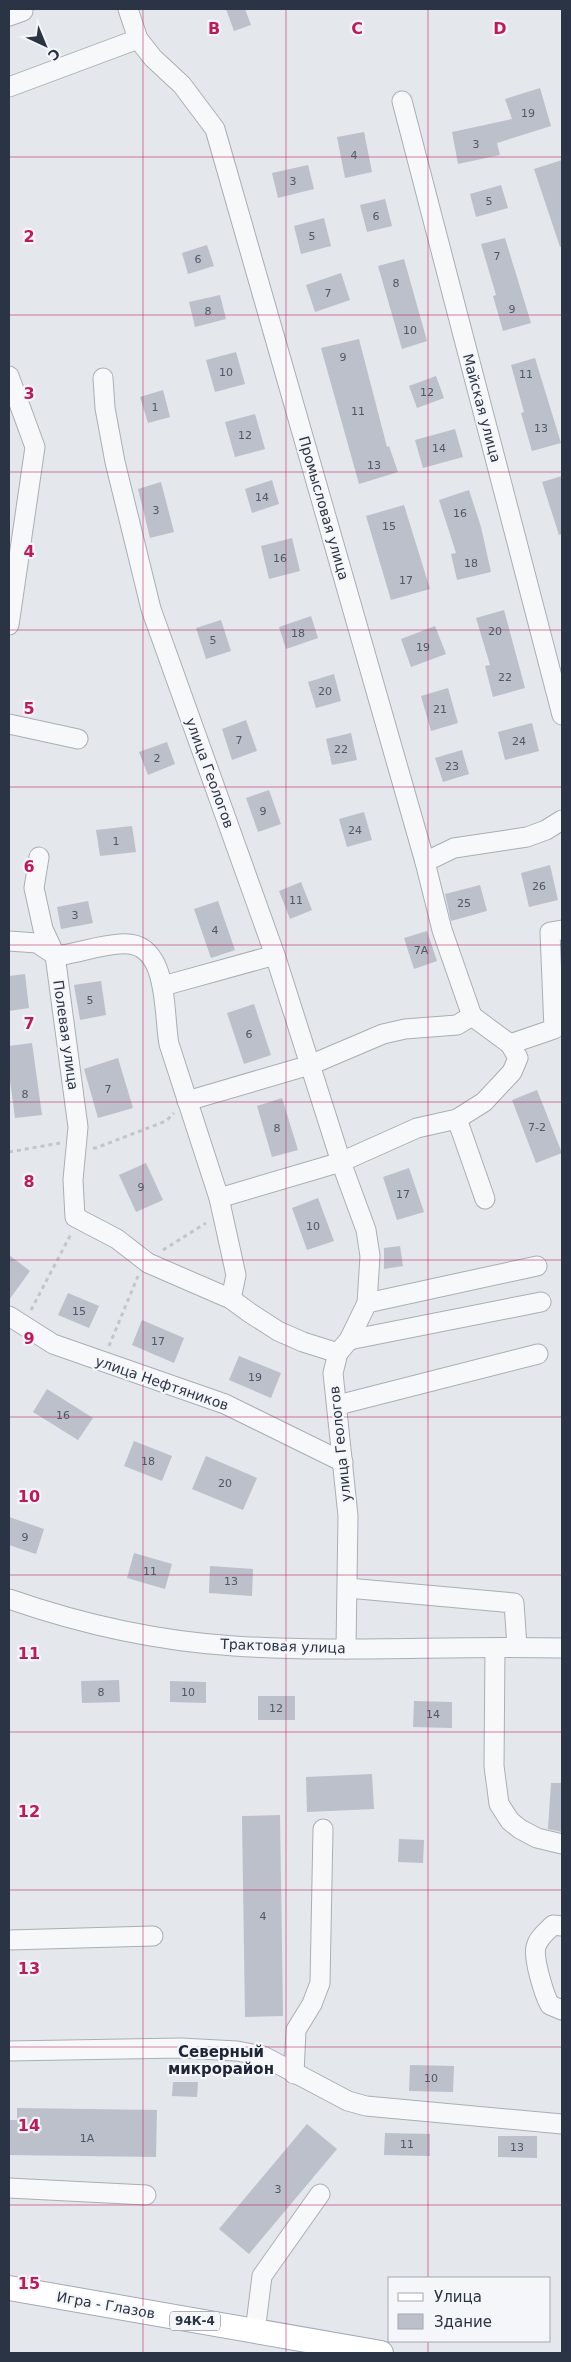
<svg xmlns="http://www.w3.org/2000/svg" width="571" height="2362" font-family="'DejaVu Sans',sans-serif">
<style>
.building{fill:#bbc0ca}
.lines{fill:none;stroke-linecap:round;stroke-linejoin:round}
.minor-casing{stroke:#a9aeb7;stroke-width:21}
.major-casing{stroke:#a3abb8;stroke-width:26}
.path{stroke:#c2c5cb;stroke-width:3;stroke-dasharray:4 4;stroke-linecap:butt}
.minor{stroke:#f7f8fa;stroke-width:19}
.major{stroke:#fff;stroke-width:24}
.grid{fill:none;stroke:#c2185b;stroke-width:1;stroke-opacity:0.55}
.labels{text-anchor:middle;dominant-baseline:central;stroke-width:4.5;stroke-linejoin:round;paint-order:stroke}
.number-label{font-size:11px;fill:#4f5766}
.shield{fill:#f4f6f9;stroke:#676e7b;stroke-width:1}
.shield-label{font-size:12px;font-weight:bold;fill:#2b3445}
.street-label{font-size:14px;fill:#2b3445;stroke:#f4f6f9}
.neighbourhood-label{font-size:15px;font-weight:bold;fill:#1d2536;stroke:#f4f6f9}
.grid-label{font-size:16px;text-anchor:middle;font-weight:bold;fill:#c2185b;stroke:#f4f6f9;stroke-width:4.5;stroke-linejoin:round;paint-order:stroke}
</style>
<rect width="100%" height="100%" fill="#e4e7ec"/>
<g class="building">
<polygon points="226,9 245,9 251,25 234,31"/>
<polygon points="540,88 551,126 497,143 500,155 458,164 452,132 512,119 505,99"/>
<polygon points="364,132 372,172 345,178 337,137"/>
<polygon points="562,160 562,246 560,247 534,169"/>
<polygon points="308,165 314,189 278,198 272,173"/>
<polygon points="501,185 508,208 476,217 470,194"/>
<polygon points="385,199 392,226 367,232 360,205"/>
<polygon points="324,218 331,246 301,254 294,226"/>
<polygon points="505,238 531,323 503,331 493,296 496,295 481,244"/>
<polygon points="207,245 214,266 188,274 182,253"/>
<polygon points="404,259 427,341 402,349 378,266"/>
<polygon points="341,273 350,300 315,312 306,285"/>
<polygon points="220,295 226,319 195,327 189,302"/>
<polygon points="359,339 387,447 389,446 398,472 359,484 321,348"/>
<polygon points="236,352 245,384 215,392 206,360"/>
<polygon points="535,358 561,443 532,451 521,413 524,412 511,365"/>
<polygon points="436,376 444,398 417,408 409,386"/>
<polygon points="163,390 170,417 148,423 140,397"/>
<polygon points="255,414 265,449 235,457 225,422"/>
<polygon points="455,429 463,457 423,468 415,440"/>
<polygon points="562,476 562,534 559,535 542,482"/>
<polygon points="272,480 279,504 252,513 245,489"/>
<polygon points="161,482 174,532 150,538 138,489"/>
<polygon points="469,490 481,527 491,572 457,580 451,554 456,553 439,500"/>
<polygon points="404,505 430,589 391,600 366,516"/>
<polygon points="292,538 300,571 269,579 261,546"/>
<polygon points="504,610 525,688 493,697 485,666 490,665 476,618"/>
<polygon points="311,616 318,638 286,649 279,627"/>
<polygon points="221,620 231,651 206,659 196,628"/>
<polygon points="435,626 446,654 411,667 401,639"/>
<polygon points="334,674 341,701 316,708 308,682"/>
<polygon points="448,688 458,723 431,731 421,696"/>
<polygon points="246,720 257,751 232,760 222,729"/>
<polygon points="532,723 539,751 505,760 498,732"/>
<polygon points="351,733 357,760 332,765 326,739"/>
<polygon points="167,742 175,764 148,775 139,752"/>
<polygon points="462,750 469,774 443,782 435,758"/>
<polygon points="269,790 281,824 258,832 246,798"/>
<polygon points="364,812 372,840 347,847 339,819"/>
<polygon points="132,826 136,852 100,856 96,830"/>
<polygon points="550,865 558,900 529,907 521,873"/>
<polygon points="301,882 312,910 290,919 279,891"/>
<polygon points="480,885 487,911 451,921 445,894"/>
<polygon points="88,901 93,923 61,929 57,907"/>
<polygon points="218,901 235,950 211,958 194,909"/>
<polygon points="427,931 437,961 414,969 404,938"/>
<polygon points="25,974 29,1008 9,1011 9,976"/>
<polygon points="101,981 106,1015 80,1020 74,985"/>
<polygon points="254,1004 271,1055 244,1064 227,1013"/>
<polygon points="32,1043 42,1115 15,1118 9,1073 9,1046"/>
<polygon points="118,1058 133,1108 98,1118 84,1069"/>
<polygon points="537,1090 562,1153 536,1163 512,1100"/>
<polygon points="282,1098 298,1150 272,1157 257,1106"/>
<polygon points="146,1163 163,1200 136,1212 119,1175"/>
<polygon points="409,1168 424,1212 397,1220 383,1177"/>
<polygon points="318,1198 334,1241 307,1250 292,1208"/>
<polygon points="400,1246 403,1266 384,1269 384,1248"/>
<polygon points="9,1255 30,1271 9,1300"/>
<polygon points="68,1293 99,1306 89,1328 58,1315"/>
<polygon points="142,1320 184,1338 174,1363 132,1345"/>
<polygon points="239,1356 281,1373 271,1398 229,1380"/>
<polygon points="47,1389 93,1418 78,1440 33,1412"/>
<polygon points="134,1441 172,1456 162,1481 124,1466"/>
<polygon points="206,1456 257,1478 243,1510 192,1489"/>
<polygon points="9,1517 44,1529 36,1554 9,1545"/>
<polygon points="134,1553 172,1564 165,1589 127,1578"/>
<polygon points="210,1566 253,1569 252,1596 209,1593"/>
<polygon points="119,1680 120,1702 82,1703 81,1681"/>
<polygon points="170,1681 206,1682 206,1703 170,1702"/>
<rect x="258" y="1696" width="37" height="24"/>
<polygon points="414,1701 452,1702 452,1728 413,1727"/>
<polygon points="372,1774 374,1809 307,1812 306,1777"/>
<polygon points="551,1783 562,1783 562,1832 548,1829"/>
<polygon points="280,1815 283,2016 245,2017 242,1816"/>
<polygon points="399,1839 424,1840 423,1863 398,1862"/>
<polygon points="410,2065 454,2066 453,2092 409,2091"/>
<polygon points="173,2082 198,2082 197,2097 172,2096"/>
<polygon points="17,2108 157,2110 156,2157 9,2155 9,2120 17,2120"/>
<polygon points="307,2124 337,2149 249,2254 219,2229"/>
<polygon points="385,2133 430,2134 430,2156 384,2155"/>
<polygon points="498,2136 537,2136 537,2158 498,2157"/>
</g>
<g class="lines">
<g class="minor-casing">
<g id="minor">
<polyline points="128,9 138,39 153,58 182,85 215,129 425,862 442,930 472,1016 510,1044 518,1058 512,1072 484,1102 457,1119 417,1128 341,1162 219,1198"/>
<polyline points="9,16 23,11 22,9"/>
<polyline points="9,87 138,39"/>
<polyline points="402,101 562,715"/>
<polyline points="9,376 35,447 9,625"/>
<polyline points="103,378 105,408 115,462 151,609 275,955 341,1162 366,1230 370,1256 367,1303 349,1340 338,1353 333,1373 348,1516 346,1649"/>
<polyline points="9,724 78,739"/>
<polyline points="39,857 34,888 43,929 55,955 78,1127 73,1180 75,1217 117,1239 148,1263 231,1299 250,1313 278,1331 303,1342 338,1353"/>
<polyline points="425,862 454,848 527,837 546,830 562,820"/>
<path d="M 9,941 L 37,943 L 55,955 L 62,955 C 81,952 101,945 120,944 C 170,939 163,1013 169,1044 L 219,1198 L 236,1275 L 231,1299"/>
<polyline points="163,986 275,955"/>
<polyline points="510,1044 554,1029 550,932 562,930"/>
<polyline points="187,1101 310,1065 383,1034 405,1029 457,1025 472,1016"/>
<polyline points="457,1119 485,1199"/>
<polyline points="367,1303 537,1266"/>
<polyline points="9,1316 53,1344 225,1404 343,1462"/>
<polyline points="349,1340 541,1302"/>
<polyline points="338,1405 538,1354"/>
<polyline points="348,1588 514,1603 517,1647"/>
<path d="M 9,1599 C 81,1624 157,1641 234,1646 C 343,1653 453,1645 562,1648"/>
<polyline points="495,1648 494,1766 499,1804 510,1821 520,1829 537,1838 562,1844"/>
<path d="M 562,1926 L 553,1925 C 546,1932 538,1938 536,1947 C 533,1958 544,1995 550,2005 L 562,2010"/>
<polyline points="9,1940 153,1936"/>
<polyline points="9,2051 181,2048 237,2051 263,2056 348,2101 366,2106 562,2124"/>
<polyline points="294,2074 296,2030 312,2004 320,1983 323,1829"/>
<polyline points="9,2188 146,2195"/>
<polyline points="255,2332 262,2276 320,2194"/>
</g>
</g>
<g class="major-casing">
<polyline id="major" points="9,2288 381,2353"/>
</g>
<g class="path">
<polyline points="93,1148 96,1148 166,1121 174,1113"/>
<polyline points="9,1152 60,1143"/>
<polyline points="163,1250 206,1223"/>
<polyline points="31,1310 71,1234"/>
<polyline points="109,1346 138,1276"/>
</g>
<use href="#minor" class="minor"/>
<use href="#major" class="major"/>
</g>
<path class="grid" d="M 143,9 L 143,2353M 286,9 L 286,2353M 428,9 L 428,2278M 9,157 L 562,157M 9,315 L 562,315M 9,472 L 562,472M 9,630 L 562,630M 9,787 L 562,787M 9,945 L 562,945M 9,1102 L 562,1102M 9,1260 L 562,1260M 9,1417 L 562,1417M 9,1575 L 562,1575M 9,1732 L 562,1732M 9,1890 L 562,1890M 9,2047 L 562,2047M 9,2205 L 562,2205M 428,2341 L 428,2353"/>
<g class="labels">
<g class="number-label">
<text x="528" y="113">19</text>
<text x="476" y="144">3</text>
<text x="354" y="155">4</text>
<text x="293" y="181">3</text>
<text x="489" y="201">5</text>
<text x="376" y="216">6</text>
<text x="312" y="236">5</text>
<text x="497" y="256">7</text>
<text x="198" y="259">6</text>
<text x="396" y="283">8</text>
<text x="328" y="293">7</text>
<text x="512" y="309">9</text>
<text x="208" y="311">8</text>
<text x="410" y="330">10</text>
<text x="343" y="357">9</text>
<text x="226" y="372">10</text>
<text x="526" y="374">11</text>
<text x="427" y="392">12</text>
<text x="155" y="407">1</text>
<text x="358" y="411">11</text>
<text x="541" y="428">13</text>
<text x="245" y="435">12</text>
<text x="439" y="448">14</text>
<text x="374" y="465">13</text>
<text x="262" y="497">14</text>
<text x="156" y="510">3</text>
<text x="460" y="513">16</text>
<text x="389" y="526">15</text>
<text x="280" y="558">16</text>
<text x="471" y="563">18</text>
<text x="406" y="580">17</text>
<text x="495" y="631">20</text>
<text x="298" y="633">18</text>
<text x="213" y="640">5</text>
<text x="423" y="647">19</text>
<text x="505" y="677">22</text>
<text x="325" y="691">20</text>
<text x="440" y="709">21</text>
<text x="239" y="740">7</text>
<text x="519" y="741">24</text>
<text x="341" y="749">22</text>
<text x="157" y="758">2</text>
<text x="452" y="766">23</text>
<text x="263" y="811">9</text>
<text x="355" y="830">24</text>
<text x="116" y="841">1</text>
<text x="539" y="886">26</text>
<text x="296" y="900">11</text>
<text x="464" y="903">25</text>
<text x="75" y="915">3</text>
<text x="215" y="930">4</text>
<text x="421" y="950">7А</text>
<text x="90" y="1000">5</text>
<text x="249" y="1034">6</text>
<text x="108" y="1089">7</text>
<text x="25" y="1094">8</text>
<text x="537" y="1127">7-2</text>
<text x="277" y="1128">8</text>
<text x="141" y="1187">9</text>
<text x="403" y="1194">17</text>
<text x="313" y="1226">10</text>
<text x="79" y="1311">15</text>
<text x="158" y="1341">17</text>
<text x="255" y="1377">19</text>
<text x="63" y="1415">16</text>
<text x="148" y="1461">18</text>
<text x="225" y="1483">20</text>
<text x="25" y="1537">9</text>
<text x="150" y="1571">11</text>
<text x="231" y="1581">13</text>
<text x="101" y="1692">8</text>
<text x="188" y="1692">10</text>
<text x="276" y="1708">12</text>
<text x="433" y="1714">14</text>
<text x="263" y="1916">4</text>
<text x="431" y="2078">10</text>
<text x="87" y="2138">1А</text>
<text x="407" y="2144">11</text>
<text x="517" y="2147">13</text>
<text x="278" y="2189">3</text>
</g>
<rect class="shield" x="170" y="2311.5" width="50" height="19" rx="4"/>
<g class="shield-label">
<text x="195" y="2321">94К-4</text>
</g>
<g class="street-label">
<text transform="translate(482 408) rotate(75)">Майская улица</text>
<text transform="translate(324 508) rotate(74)">Промысловая улица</text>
<text transform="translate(210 773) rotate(70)">улица Геологов</text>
<text transform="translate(66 1035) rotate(82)">Полевая улица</text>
<text transform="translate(162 1383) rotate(19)">улица Нефтяников</text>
<text transform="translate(340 1444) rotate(-96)">улица Геологов</text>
<text transform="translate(283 1646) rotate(2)">Трактовая улица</text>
<text transform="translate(106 2305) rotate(10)">Игра - Глазов</text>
</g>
<g class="neighbourhood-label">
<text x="221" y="2052">Северный<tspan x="221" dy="17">микрорайон</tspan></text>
</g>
</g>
<g class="grid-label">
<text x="214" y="34">B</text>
<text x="357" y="34">C</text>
<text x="500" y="34">D</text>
<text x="29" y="242">2</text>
<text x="29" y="399">3</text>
<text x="29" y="557">4</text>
<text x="29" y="714">5</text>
<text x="29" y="872">6</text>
<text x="29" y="1029">7</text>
<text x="29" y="1187">8</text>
<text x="29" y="1344">9</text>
<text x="29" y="1502">10</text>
<text x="29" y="1659">11</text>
<text x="29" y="1817">12</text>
<text x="29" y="1974">13</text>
<text x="29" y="2131">14</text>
<text x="29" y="2289">15</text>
</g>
<rect width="571" height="2362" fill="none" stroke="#2b3445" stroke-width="20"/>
<rect x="388" y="2277" width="162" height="65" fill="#f4f6f9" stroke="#a4a8b1"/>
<rect x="398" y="2293" width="25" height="8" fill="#ffffff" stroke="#a4a8b1"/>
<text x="434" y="2302" font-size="15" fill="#2b3445">Улица</text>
<rect x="398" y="2314" width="25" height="15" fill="#bbc0ca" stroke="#a4a8b1"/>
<text x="434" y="2327" font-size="15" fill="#2b3445">Здание</text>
<g transform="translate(45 45) rotate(136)" stroke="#f4f6f9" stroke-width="4" paint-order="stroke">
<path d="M0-4L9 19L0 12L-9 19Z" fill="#2b3445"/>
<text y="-8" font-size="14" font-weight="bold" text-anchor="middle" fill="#2b3445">С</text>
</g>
</svg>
